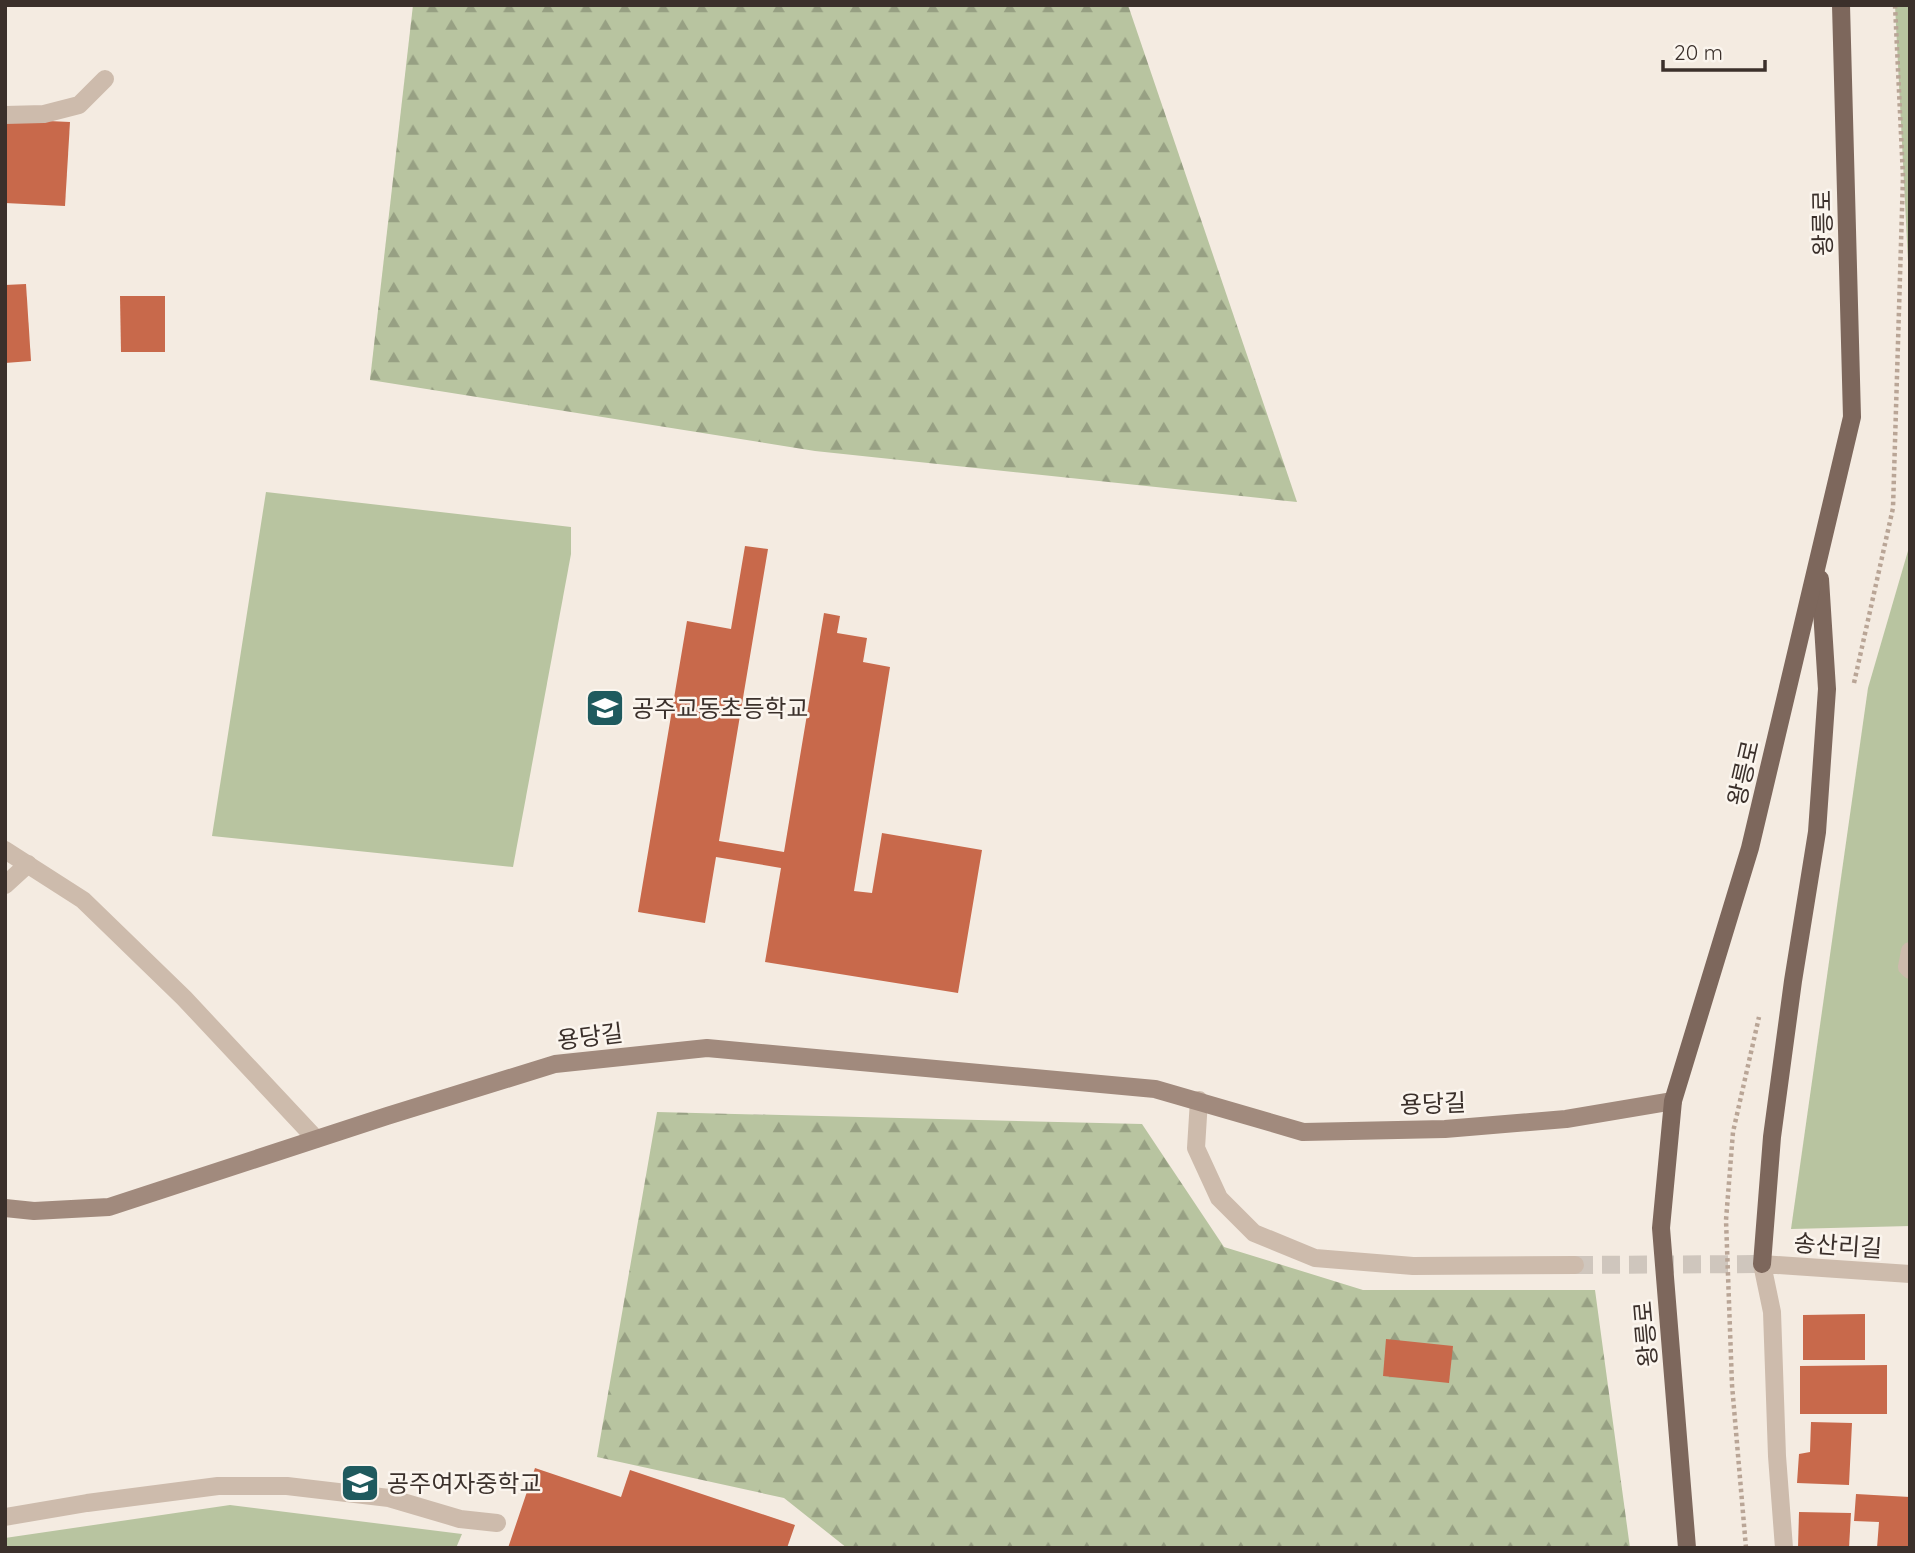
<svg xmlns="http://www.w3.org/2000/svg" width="1915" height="1553" font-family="Quicksand,'Noto Sans KR',sans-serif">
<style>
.forest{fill:url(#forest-firs)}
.park{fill:#b8c4a0}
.building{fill:#c8694b}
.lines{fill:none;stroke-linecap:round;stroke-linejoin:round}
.street-tunnel{stroke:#cfc6bd;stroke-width:18;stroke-dasharray:18 9;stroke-linecap:butt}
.path{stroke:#b9a596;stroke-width:4.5;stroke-dasharray:3.5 3.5;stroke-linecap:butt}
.street{stroke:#cdbbac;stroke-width:18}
.secondary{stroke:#a18a7d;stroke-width:18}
.primary{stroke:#7d675c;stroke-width:18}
.labels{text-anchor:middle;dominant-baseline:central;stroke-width:5;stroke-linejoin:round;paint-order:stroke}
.street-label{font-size:24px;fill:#3b302b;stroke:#fbf5ee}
.poi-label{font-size:24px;fill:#3b302b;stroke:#fbf5ee;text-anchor:start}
</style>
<defs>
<pattern id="forest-firs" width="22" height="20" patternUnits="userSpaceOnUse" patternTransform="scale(1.75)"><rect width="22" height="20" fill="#b8c4a0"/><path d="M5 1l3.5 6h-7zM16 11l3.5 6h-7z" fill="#97a083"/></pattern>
</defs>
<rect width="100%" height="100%" fill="#f4ebe1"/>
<g class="forest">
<polygon points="413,5 1128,5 1297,502 815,451 370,380"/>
<polygon points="657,1112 1142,1124 1224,1247 1363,1290 1595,1290 1630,1548 847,1548 784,1498 597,1457"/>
</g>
<g class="park">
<polygon points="1895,5 1910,5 1910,301"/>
<polygon points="266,492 571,527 571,554 513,867 212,836"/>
<polygon points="1910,544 1910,1226 1791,1229 1868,688"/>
<polygon points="230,1505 462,1534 456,1548 5,1548 5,1538"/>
</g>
<g class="building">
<polygon points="5,119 70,122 65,206 5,203"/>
<polygon points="26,284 31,361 5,363 5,285"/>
<polygon points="120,296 165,296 165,352 121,352"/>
<polygon points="745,546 768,549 719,841 784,852 824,613 840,616 837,633 867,638 863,662 890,667 854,891 872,893 882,833 982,850 958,993 765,962 781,868 716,857 705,923 638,912 687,621 731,629"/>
<polygon points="1865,1314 1865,1360 1803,1360 1803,1315"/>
<polygon points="1386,1339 1453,1346 1449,1383 1383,1376"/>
<polygon points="1887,1365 1887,1414 1800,1414 1800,1366"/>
<polygon points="1811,1422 1852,1423 1849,1485 1797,1483 1799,1454 1810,1452"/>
<polygon points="535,1468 621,1497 630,1470 795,1525 787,1548 508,1548"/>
<polygon points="1856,1494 1910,1497 1910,1548 1877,1548 1879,1522 1854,1521"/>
<polygon points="1799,1512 1851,1513 1849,1548 1798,1548"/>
</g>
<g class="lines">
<polyline class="street-tunnel" points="1575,1265 1762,1264"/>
<g class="path">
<polyline points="1854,683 1893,508 1903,177 1895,5"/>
<polyline points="1746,1548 1732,1385 1726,1220 1733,1132 1759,1017"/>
</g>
<g class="street">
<polyline points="5,115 44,114 79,105 105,79"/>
<polyline points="5,850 83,900 184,998 316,1139"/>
<polyline points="5,885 28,864"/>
<polyline points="1910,951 1907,967 1910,970"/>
<polyline points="1199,1100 1196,1148 1219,1198 1254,1233 1315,1258 1413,1266 1575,1265"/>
<polyline points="5,1517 87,1503 218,1486 287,1486 389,1498 460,1519 497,1523"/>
<polyline points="1784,1548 1777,1456 1772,1312 1762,1264 1910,1274"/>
</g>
<polyline class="secondary" points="5,1208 34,1211 109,1207 387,1116 555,1064 707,1048 1155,1089 1303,1132 1445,1129 1566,1119 1673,1101"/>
<g class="primary">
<polyline points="1762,1264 1772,1137 1793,981 1817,832 1827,689 1820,579"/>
<polyline points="1687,1548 1661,1228 1673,1101 1750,848 1852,417 1841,5"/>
</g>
</g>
<defs>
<g id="school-square" transform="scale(2.0125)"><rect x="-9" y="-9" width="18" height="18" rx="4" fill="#1f5a5e" stroke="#fbf5ee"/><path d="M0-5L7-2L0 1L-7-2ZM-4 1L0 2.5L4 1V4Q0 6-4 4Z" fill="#fff"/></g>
</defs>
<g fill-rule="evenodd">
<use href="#school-square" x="605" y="708"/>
<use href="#school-square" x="360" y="1483"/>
</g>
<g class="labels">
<g class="street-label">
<text transform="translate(1822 223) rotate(-91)">왕릉로</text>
<text transform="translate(1743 773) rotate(-77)">왕릉로</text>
<text transform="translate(590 1036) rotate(-7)">용당길</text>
<text transform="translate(1433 1103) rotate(-2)">용당길</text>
<text transform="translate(1838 1245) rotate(4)">송산리길</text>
<text transform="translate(1645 1334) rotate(-95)">왕릉로</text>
</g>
<g class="poi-label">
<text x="632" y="708">공주교동초등학교</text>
<text x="387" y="1483">공주여자중학교</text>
</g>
</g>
<rect width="1915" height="1553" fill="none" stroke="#3b302b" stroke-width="14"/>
<path d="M1663 60v10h102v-10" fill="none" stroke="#3b302b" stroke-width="3.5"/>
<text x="1674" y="60" font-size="21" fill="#3b302b" stroke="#fbf5ee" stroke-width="5" paint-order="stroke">20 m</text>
</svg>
